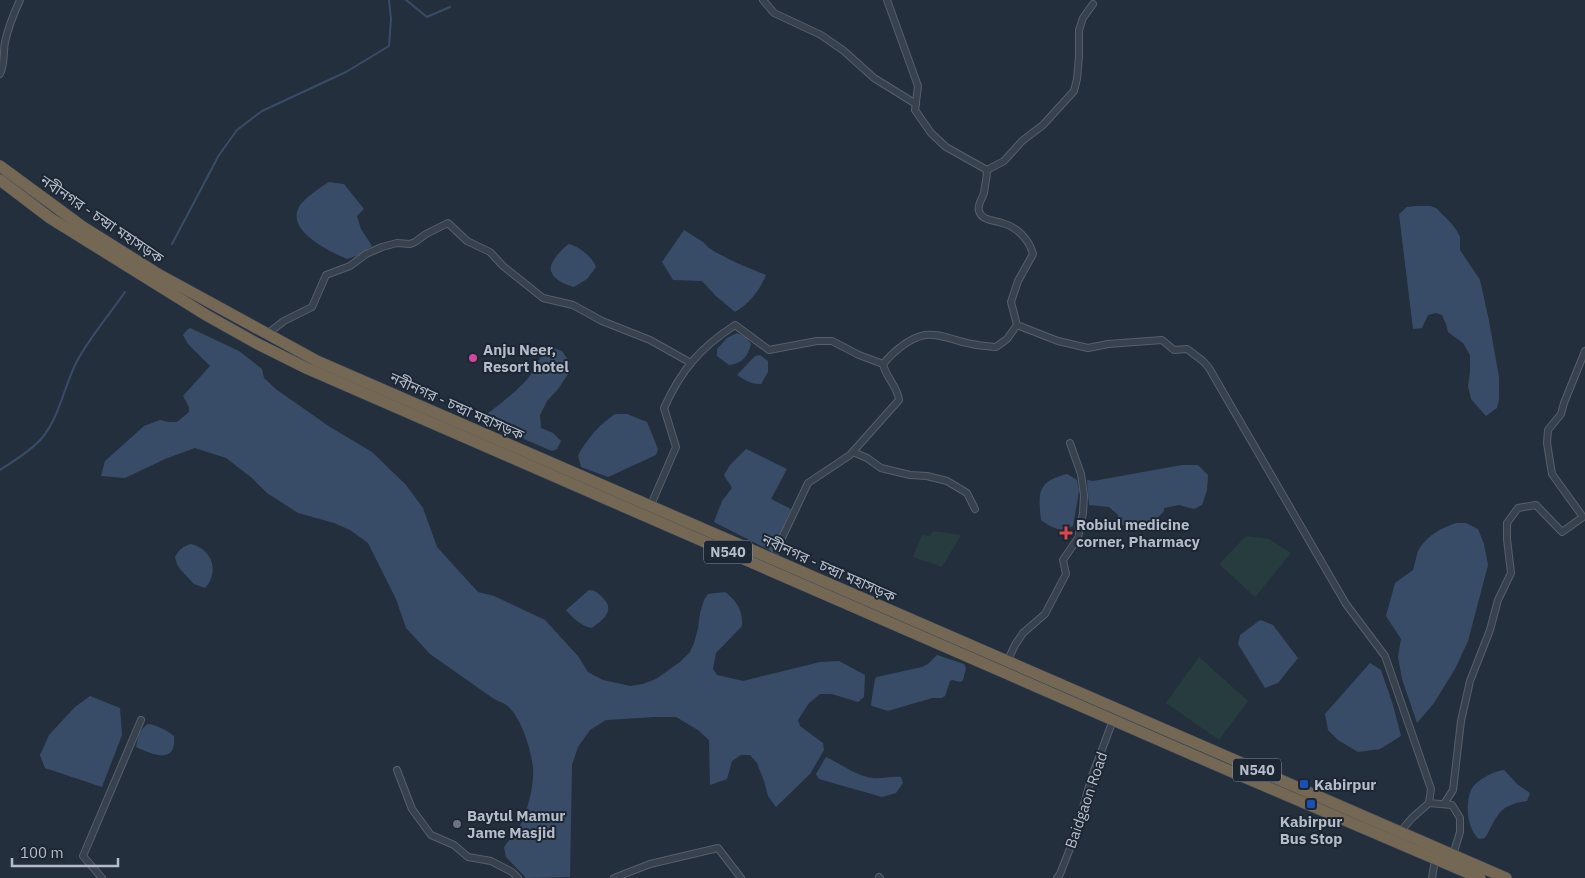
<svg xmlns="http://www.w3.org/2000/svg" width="1585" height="878" font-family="'IBM Plex Sans','Noto Sans Bengali',sans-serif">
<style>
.green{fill:#263c3f}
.water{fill:#394c67}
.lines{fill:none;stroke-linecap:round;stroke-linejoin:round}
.stream{stroke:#394c67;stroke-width:2}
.street-casing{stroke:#565f6c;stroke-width:8}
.highway-casing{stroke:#434c59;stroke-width:12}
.street{stroke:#38414e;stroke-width:6}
.highway{stroke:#746855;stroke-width:11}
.hotel-dot{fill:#d1479c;stroke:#1d2633;stroke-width:2}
.health-dot{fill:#e0444e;stroke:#1d2633;stroke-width:2}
.transit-dot{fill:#1a4fb4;stroke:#1d2633;stroke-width:2}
.worship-dot{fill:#6b7280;stroke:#1d2633;stroke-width:2}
.labels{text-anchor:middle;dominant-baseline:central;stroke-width:4;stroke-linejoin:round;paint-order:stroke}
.shield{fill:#1d2633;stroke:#878f9c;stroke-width:1}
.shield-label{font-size:14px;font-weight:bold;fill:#b4bcc9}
.street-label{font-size:15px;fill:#b4bcc9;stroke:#1d2633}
.poi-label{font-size:15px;font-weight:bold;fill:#b4bcc9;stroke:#1d2633;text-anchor:start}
</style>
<rect width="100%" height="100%" fill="#242f3e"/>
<g class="green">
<polygon points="933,531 961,535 942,567 913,557 922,535 930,536"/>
<polygon points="1246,536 1269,539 1291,553 1255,597 1219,564"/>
<polygon points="1199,657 1248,701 1219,740 1166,703"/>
</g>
<g class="water">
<path d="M 329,182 L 344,184 L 364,209 L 357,216 L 361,229 L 372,246 L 359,255 L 347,259 C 329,251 282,229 301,204 C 309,195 319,188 329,182 Z"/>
<polygon points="1415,206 1430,206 1436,208 1451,223 1457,231 1460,237 1460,250 1480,280 1489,321 1499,377 1499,399 1497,408 1486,416 1471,399 1468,386 1470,372 1470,355 1463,343 1448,332 1446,324 1442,315 1436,313 1428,315 1422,328 1413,329 1399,214 1407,207"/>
<path d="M 684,230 L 703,242 L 709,248 L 717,253 L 739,264 L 766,275 C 760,290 749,304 735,312 L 716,296 L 702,281 L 673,280 L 662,262 Z"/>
<path d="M 569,244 C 579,247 592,256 596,267 L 587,279 L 574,287 C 566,285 554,280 551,271 C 548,263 563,248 569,244 Z"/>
<path d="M 190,328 L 239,351 L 262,369 L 264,378 L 277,390 L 330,427 L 372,452 L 406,485 L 423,508 L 437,547 L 478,592 L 494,596 L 545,620 L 578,656 L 588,672 L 603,680 L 630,686 L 643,684 L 656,679 L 680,662 L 690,652 L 694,643 L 698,628 L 700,613 L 704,600 L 708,594 L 725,592 C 737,601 743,611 742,626 L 716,653 L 713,669 L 717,675 L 743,681 L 820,662 L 839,661 L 865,675 L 864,697 L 858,702 L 832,694 L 820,694 L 809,703 L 798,720 L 800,726 L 823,743 L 824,750 L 810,774 L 776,807 L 768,796 L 764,781 L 757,763 L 750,755 L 741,755 L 732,761 L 727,779 L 710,785 L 709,740 L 698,730 L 676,717 L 655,717 L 606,720 L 590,730 L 578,747 L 572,765 L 570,877 L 526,878 L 506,857 L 504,847 C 509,840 516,833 520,826 C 527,812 532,793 533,777 C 535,758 521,714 505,704 C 502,702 497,701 494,699 L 430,654 L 406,628 L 396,599 L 368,543 L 350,530 L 334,523 L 298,513 L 267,493 L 252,478 L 226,458 L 195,448 L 165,459 L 125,478 L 101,476 L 105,461 L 144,426 L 160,420 L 169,422 L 177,422 L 189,412 L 189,407 L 183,396 L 210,366 L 188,344 L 183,335 L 187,330 Z"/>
<path d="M 737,333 L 746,337 L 751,344 C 748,356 742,364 729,365 L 717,356 L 717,349 L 727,338 Z"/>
<path d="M 553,348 L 562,351 L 570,363 L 568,374 L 558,389 L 547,401 L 540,415 L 541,428 L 553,433 L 561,441 L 557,449 L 552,451 L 479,420 C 494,409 518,391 529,377 C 539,364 536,357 553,348 Z"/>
<path d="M 760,355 L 768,361 L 768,372 L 761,384 C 751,384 746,381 737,375 L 755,356 Z"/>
<path d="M 615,414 L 627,414 L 647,422 L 658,449 L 656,455 L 608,477 L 581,467 L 578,455 C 588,438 599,425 615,414 Z"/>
<path d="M 746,449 L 787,469 L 771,499 L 791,509 L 773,552 L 714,522 L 722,501 L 732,488 C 730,483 726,480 724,475 L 730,465 Z"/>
<path d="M 1182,465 L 1198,465 L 1208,475 L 1207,490 L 1202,505 L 1194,509 L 1179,505 L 1164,508 L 1164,511 C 1161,514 1158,518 1154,520 C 1146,525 1127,530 1119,523 L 1118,515 L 1109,507 L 1089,505 L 1087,480 L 1093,481 Z"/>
<path d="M 1067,474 L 1077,480 L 1079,491 L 1073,526 L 1062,531 L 1050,526 L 1041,520 C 1038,492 1037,482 1067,474 Z"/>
<path d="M 1456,523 L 1466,523 L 1478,529 L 1484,544 L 1488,565 L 1468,641 L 1455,669 L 1434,703 L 1417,723 L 1402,679 L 1398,657 L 1401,639 L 1386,616 L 1395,583 L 1413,570 C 1415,564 1416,557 1418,551 C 1426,536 1441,528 1456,523 Z"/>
<path d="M 191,544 C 212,549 220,572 205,588 L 194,584 L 180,569 L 177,564 L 175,557 C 179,550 183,546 191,544 Z"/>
<path d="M 589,590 C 595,590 598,593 602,597 C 616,610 604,619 592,628 C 581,626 573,618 566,610 Z"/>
<polygon points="1260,620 1273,625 1298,658 1278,683 1265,688 1238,644 1240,635"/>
<polygon points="937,655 964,664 966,668 963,680 961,682 952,680 950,681 945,696 942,698 932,698 888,711 872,706 871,704 875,679 877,677 922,667 928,664"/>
<polygon points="1370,663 1381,670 1393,705 1401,736 1380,749 1358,752 1338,740 1328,730 1325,714"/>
<polygon points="90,696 120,708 122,735 102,787 45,768 40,755 49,735 75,707"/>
<path d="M 148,724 C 157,725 166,730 174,736 C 177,766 152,754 136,747 C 138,737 139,730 148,724 Z"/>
<path d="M 826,757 C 841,764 856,776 873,778 C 882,779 892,776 901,777 L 903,783 L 896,793 L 882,797 L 819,779 L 816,774 Z"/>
<path d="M 1504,770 L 1518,785 L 1530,793 L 1527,801 C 1497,805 1498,816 1485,838 L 1479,839 C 1467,829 1465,805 1471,790 C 1476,780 1494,771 1504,770 Z"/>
</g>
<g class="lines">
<g class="stream">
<polyline points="406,0 427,17 450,7"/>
<polyline points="172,244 219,155 237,130 262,111 346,72 389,46 391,19 389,0"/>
<path d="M 0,470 C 14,461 32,450 42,438 C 60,416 64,386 77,361 C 90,337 109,315 125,292"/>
</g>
<g class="street-casing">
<g id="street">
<polyline points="763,0 774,13 821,35 844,51 874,78 916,104"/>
<polyline points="887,0 918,86 915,110 931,133 946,147 987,170"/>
<path d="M 0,74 C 5,64 3,53 5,42 C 8,28 14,13 20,0"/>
<polyline points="1017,325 1058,341 1088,348 1108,344 1162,340 1174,350 1187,349 1203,361 1209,368 1346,604 1385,656 1431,789 1429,803 1412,818 1400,832"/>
<polyline points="267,334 284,321 312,307 326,275 350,266 366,254 382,247 397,243 410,244 415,242 426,234 448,223 467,241 490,252 503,266 543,298 573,305 602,321 650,340 691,363"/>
<polyline points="853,452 867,458 881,468 910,475 927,476 947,481 967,493 975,509"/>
<path d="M 650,507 L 676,447 L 664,408 C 681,370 700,348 735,325 L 769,350 L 817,341 L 832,341 L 859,355 L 883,364"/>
<path d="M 772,559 L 808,483 L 850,455 L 899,400 C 897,385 886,378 883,364 C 893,352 909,338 925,335 C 941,333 957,342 972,344 C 980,346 988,346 996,347 L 1007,339 L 1017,325 L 1011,302 L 1018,281 L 1033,254 C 1029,239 1017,227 1002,223 C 994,220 982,221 979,211 C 977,205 982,199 984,193 C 985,185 987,177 987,170 L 1004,161 L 1022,141 L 1043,125 L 1074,91 L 1077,79 L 1079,56 L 1079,30 L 1083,18 L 1093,4"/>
<polyline points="1007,662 1015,645 1023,633 1045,614 1066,574 1063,560 1078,538 1083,513 1084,495 1081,474 1070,443"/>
<polyline points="397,770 412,809 431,835 454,845 468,857 491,861 512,872 518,878"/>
<polyline points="1429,803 1452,805 1460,818 1460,832 1453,855"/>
<polyline points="1444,804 1453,790 1461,721 1470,681 1490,630 1498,600 1511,573 1507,539 1507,523 1518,508 1536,505 1562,532 1583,517 1552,474 1547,443 1548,430 1561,414 1564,403 1585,351"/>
<polyline points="879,877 880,878"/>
<polyline points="102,878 83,856 141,720"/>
<polyline points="614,878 650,864 718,848 741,878"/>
<polyline points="1057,878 1060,874 1076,833 1091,779 1113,720"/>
<polyline points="1432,878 1435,860"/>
</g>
</g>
<g class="highway-casing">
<g id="highway">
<polyline points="0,166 83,227 158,274 317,361 1506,878"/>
<polyline points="0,180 50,218 206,315 256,343 306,368 1223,768 1480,878"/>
</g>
</g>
<use href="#street" class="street"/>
<use href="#highway" class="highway"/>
</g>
<circle class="hotel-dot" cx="473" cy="358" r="5"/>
<path class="health-dot" d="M1063.5 525.5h5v5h5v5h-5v5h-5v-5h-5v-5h5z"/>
<g class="transit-dot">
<rect x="1299" y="779" width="10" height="10" rx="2.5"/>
<rect x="1306" y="799" width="10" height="10" rx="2.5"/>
</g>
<circle class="worship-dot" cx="457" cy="824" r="5"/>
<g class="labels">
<g class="shield">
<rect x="704" y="540.5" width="48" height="23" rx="4"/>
<rect x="1233" y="758.5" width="48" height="23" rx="4"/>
</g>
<g class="shield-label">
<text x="728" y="552">N540</text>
<text x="1257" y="770">N540</text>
</g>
<g class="street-label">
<text transform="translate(102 219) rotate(34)">নবীনগর - চন্দ্রা মহাসড়ক</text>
<text transform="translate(457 406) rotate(24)">নবীনগর - চন্দ্রা মহাসড়ক</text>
<text transform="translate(829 568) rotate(24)">নবীনগর - চন্দ্রা মহাসড়ক</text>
<text transform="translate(1086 800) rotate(-71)">Baidgaon Road</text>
</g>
<g class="poi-label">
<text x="483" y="349">Anju Neer,<tspan x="483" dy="17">Resort hotel</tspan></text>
<text x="1076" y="524">Robiul medicine<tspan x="1076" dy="17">corner, Pharmacy</tspan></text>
<text x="1314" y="784">Kabirpur</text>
<text x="467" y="815">Baytul Mamur<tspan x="467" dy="17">Jame Masjid</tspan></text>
<text x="1311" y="821" text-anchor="middle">Kabirpur<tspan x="1311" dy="17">Bus Stop</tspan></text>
</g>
</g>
<path d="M12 858v8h106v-8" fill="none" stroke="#b4bcc9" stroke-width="2.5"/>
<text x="20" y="858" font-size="15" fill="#b4bcc9" stroke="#1d2633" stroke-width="4" paint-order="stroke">100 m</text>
</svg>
